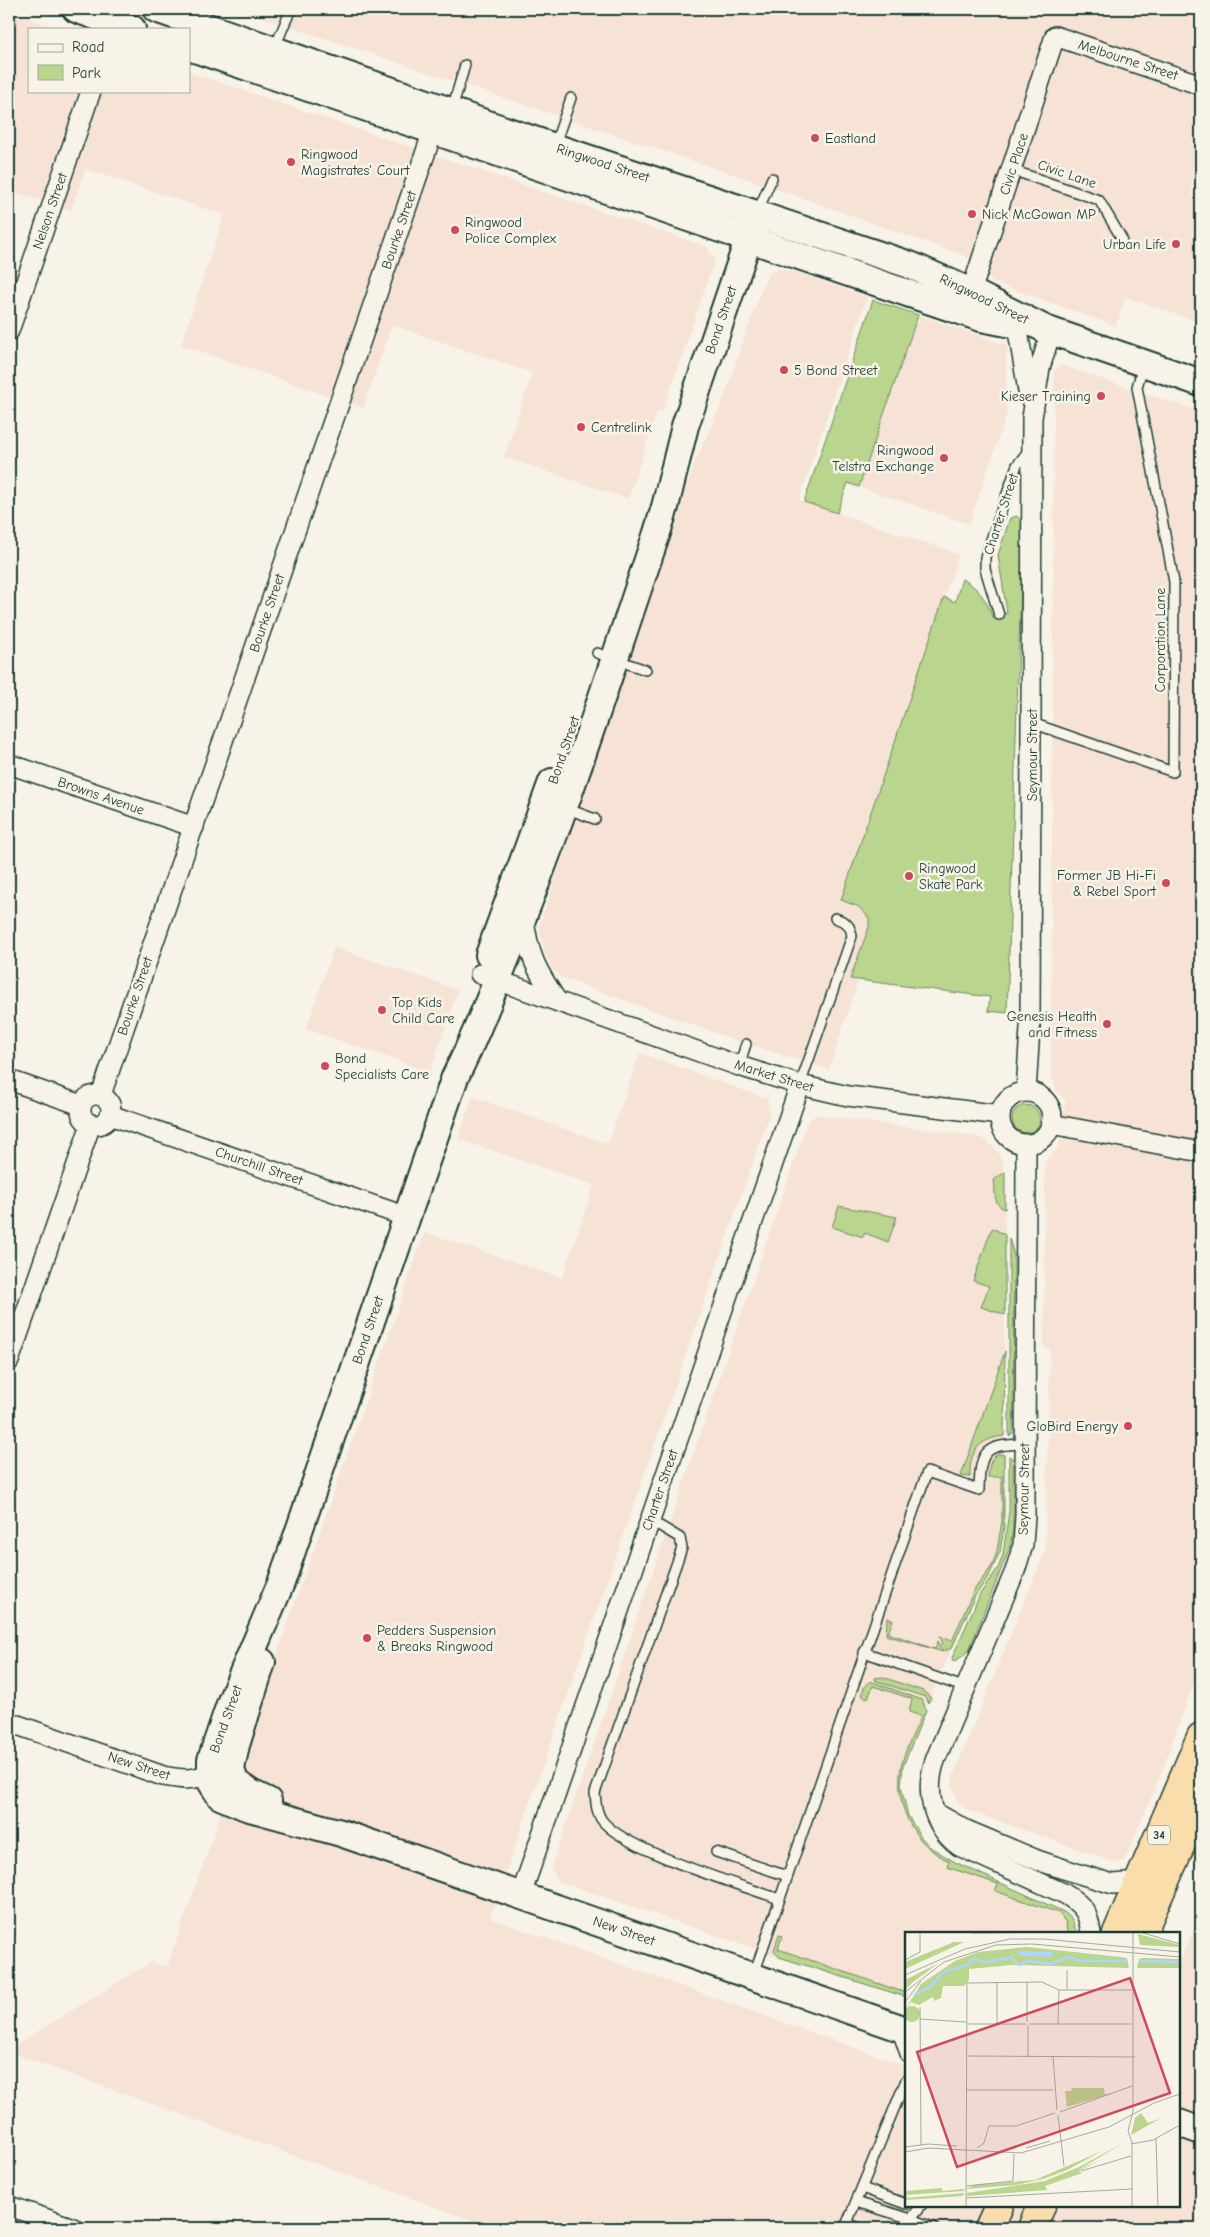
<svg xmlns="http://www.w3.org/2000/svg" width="1210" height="2237" font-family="'Comic Neue',sans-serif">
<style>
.built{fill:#f6e3d6}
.green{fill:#bad58d;stroke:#6c8960}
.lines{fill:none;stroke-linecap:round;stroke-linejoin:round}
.lane-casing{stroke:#1f3d34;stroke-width:12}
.street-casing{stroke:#1f3d34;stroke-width:22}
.secondary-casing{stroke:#1f3d34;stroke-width:30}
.highway-casing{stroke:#1f3d34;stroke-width:31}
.lane{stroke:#f7f3e8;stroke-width:9}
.street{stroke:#f7f3e8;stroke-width:19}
.secondary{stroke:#f7f3e8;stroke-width:26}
.highway{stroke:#f9ddab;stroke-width:28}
.poi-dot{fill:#d1495b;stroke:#f7f3e8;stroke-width:2}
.labels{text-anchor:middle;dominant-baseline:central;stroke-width:5;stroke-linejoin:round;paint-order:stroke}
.shield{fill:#f7f3e8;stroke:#60746a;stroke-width:1}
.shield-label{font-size:12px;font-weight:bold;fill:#1f3d34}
.street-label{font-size:14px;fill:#1f3d34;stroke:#f7f3e8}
.poi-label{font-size:14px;fill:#1f3d34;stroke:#f7f3e8;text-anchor:start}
.inset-river{fill:none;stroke:#add6f8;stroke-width:2.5}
.inset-road{fill:none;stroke:#a1aaa0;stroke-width:1}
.view{fill:#d1495b;fill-opacity:0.15;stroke:#d1495b;stroke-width:2.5}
.inset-edge{fill:none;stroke:#1f3d34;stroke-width:2.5}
</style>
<rect width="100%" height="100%" fill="#f7f3e8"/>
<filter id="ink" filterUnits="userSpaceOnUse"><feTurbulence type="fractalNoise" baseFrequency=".02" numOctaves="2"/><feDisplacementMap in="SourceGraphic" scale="10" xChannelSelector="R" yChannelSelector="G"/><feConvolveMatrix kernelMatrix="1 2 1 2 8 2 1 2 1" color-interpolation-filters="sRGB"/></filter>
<g filter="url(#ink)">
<g class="built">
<polygon points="237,9 1193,9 1195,107 1192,192 1201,241 1201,323 1126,297 1116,326 992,282 987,272 965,256 768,186"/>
<polygon points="9,12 60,29 29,29 29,91 189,91 189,72 707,247 715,259 663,411 657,413 628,499 504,457 532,373 392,325 363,408 181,345 224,215 85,169 71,211 9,190"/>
<polygon points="779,269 797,272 867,297 799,500 959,554 841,900 859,907 866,913 869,918 869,927 850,979 858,981 829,1070 732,1039 562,978 552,968 546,957 539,926 694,465 723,400 762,288 769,274"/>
<polygon points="918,315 1007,345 1006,417 969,524 859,487"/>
<polygon points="1061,365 1201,412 1201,1663 1159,1779 1125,1860 1117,1863 967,1810 958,1802 952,1786 953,1776 1045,1551 1050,1350 1044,1347 1045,1162 1058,1148 1066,1100 1058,1093 1051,1076 1054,370"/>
<polygon points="334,947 458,990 430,1072 306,1029"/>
<polygon points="640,1053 768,1099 769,1116 490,1918 906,2066 906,2206 1179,2206 1179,1963 1201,1912 1201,2228 493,2228 9,2052 9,2049 151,1962 167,1967 425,1232 562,1278 594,1185 458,1139 473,1097 608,1144"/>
<polygon points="816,1115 975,1136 987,1141 999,1153 1005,1172 1004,1514 1000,1552 990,1574 975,1596 928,1703 903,1766 901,1786 908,1816 921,1837 930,1847 955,1862 1064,1912 1071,1918 1077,1933 906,1933 906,1997 779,1957 558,1881 551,1868 808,1121"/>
</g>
<g class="green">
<polygon points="873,300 918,315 859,487 848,483 837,513 804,502"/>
<path d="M 1017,516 L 1023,522 L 1007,1013 L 988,1011 L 990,997 L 850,979 L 869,927 L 869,918 L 859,907 L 841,900 L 944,597 L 955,602 L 962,579 C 979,588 986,599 992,616 L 1007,613 L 998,555 L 1010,518 Z"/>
<circle cx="1026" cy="1119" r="14"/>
<path d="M 1005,1172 L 1005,1209 C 992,1205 996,1191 994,1180 Z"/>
<polygon points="839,1206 897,1217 888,1242 865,1233 863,1237 832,1227"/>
<polygon points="993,1228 1005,1235 1005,1315 981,1307 989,1286 973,1281 991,1230"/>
<polygon points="1009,1238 1014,1255 1013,1433 1009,1436"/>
<path d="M 1005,1351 L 1004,1436 C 979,1439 969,1451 970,1477 L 961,1476 Z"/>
<path d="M 998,1454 L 1004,1455 L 1004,1528 L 1000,1552 L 990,1574 L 975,1596 L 952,1648 L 945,1651 L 940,1636 L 952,1641 L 974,1590 L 992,1566 L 997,1551 L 1002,1521 L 1002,1477 L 988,1477 C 989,1469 989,1458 998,1454 Z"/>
<polygon points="1009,1456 1013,1459 1013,1530 1010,1547 969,1650 963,1656 953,1662 952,1658 980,1594 998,1568 1003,1555 1009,1511"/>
<polygon points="887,1618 893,1620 888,1633 935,1649 938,1641 943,1652 886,1635"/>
<polygon points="883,1677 923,1691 931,1698 928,1703 925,1697 876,1681 875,1678"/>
<path d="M 870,1681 L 922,1700 L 926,1710 L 903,1766 L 901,1786 L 908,1816 L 921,1837 L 930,1847 L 955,1862 L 1064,1912 L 1071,1918 L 1077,1933 L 1067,1933 L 1066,1923 L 1059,1913 L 995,1891 L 998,1884 L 947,1867 L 949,1861 C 913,1845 892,1802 902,1763 C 906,1747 915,1732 921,1716 L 909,1712 L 912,1699 L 873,1686 L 868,1698 L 861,1695 L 864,1688 Z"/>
<polygon points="779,1935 782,1936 778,1949 906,1993 906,1997 779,1957 774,1950"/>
</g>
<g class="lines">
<g class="lane-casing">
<g id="lane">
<polyline points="275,47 291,9"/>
<polyline points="452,109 465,65"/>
<polyline points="555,144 571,98"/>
<polyline points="1012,170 1099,200 1122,239"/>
<polyline points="758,211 772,178"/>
<polyline points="999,615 985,569 985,557 1017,465 1029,450"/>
<polyline points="597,653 646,670"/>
<polyline points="1032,723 1173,772 1174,582 1137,387 1143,366"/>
<polyline points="565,808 595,819"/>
<polyline points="739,1066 746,1044"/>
<path d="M 800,1085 L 852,936 C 850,924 846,922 835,918"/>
<path d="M 648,1523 L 660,1526 L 680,1538 L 682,1548 L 595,1793 C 596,1803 596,1811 601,1819 C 622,1850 741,1885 779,1899"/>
<polyline points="864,1652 966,1688"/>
<polyline points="716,1852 787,1876"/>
<path d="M 754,1974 L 927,1472 L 979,1490 C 980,1449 985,1445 1025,1444"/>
<polyline points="898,2034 906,2057"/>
<polyline points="862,2188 906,2204"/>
<polyline points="856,2202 908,2218 912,2217 921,2206"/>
<polyline points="908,2218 935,2228"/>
<polyline points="860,2228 847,2223 906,2080"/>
</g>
</g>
<g class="street-casing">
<g id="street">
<polyline points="971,292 1055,36 1201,85"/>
<polyline points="1017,325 1029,397"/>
<polyline points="9,331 91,91"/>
<polyline points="9,764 194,827"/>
<path d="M 524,918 C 528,955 537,971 557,1001"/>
<polyline points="480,974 739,1066 800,1085 848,1096 1000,1115"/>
<polyline points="9,1080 81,1105"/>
<circle cx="1026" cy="1118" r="26"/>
<polyline points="1026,1092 1030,1028 1032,418 1040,368 1051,331"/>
<circle cx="96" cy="1110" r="15"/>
<polyline points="101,1095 433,131"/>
<polyline points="110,1115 407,1217"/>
<polyline points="1051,1124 1201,1152"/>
<path d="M 1026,1145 L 1025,1516 L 1023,1545 L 1015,1571 L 936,1758 C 924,1789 931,1825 959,1846 L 1065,1894 C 1084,1906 1088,1912 1091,1933"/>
<polyline points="9,1361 91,1124"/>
<path d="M 9,1722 L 163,1776 C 179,1779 195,1782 210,1772"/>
<polyline points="936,1813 966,1830 1037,1860 1076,1873 1113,1884 1140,1882"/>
<polyline points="521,1895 800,1085"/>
<polyline points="9,2206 73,2228"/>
</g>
</g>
<g class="secondary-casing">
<g id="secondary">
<polyline points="76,9 132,29"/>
<polyline points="156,9 554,147 910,265 971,292 1045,329 1201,383"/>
<polyline points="189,47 919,297 981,318 1017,325"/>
<path d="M 757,214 L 685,426 L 665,507 L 656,536 C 608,676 564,819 507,956 C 490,997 475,1038 455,1077 L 281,1583 L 231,1701 L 211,1760 L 211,1782 L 220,1796 L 246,1807 L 341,1833 L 906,2030"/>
<polyline points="489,955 552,782"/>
<polyline points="262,1662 236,1745 231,1769 235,1782 251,1793 268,1801"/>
<polyline points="1179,2123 1201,2131"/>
</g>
</g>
<g class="highway-casing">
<g id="highway">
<polyline points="1117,1933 1201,1737"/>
<polyline points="1142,1933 1201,1799"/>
<polyline points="989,2228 999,2206"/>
<polyline points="1032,2228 1041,2206"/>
</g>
</g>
<use href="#lane" class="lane"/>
<use href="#street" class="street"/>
<use href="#secondary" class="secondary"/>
<use href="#highway" class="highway"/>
</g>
</g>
<g class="poi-dot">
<circle cx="815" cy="138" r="5"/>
<circle cx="291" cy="162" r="5"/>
<circle cx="972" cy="214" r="5"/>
<circle cx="455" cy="230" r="5"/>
<circle cx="1176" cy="244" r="5"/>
<circle cx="784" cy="370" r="5"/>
<circle cx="1101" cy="396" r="5"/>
<circle cx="581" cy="427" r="5"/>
<circle cx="944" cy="458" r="5"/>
<circle cx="909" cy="876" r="5"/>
<circle cx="1166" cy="883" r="5"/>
<circle cx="382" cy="1010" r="5"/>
<circle cx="1107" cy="1024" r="5"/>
<circle cx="325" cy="1066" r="5"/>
<circle cx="1128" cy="1426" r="5"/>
<circle cx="367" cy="1638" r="5"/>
</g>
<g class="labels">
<rect class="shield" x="1148" y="1825.5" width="22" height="19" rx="4"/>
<g class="shield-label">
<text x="1159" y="1835">34</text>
</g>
<g class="street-label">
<text transform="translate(1128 60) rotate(18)">Melbourne Street</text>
<text transform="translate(603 163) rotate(18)">Ringwood Street</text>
<text transform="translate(1014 164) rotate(-72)">Civic Place</text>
<text transform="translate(1067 174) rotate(19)">Civic Lane</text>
<text transform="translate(50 211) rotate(-71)">Nelson Street</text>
<text transform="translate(399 230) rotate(-71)">Bourke Street</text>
<text transform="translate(984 299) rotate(26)">Ringwood Street</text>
<text transform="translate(721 320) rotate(-71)">Bond Street</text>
<text transform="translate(1001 514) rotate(-72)">Charter Street</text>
<text transform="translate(267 613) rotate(-71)">Bourke Street</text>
<text transform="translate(1160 640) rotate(-90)">Corporation Lane</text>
<text transform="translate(564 750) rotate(-71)">Bond Street</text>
<text transform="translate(1032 755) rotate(-90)">Seymour Street</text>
<text transform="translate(101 796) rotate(19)">Browns Avenue</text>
<text transform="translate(135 996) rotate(-71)">Bourke Street</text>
<text transform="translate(774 1076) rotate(17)">Market Street</text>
<text transform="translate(259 1166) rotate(19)">Churchill Street</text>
<text transform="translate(368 1330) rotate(-71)">Bond Street</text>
<text transform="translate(1024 1489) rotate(-89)">Seymour Street</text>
<text transform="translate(660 1490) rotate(-71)">Charter Street</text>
<text transform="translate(226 1719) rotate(-70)">Bond Street</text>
<text transform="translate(139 1766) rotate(18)">New Street</text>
<text transform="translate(624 1931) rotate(19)">New Street</text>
</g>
<g class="poi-label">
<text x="825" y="138">Eastland</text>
<text x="301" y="154">Ringwood<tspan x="301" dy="16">Magistrates' Court</tspan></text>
<text x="982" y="214">Nick McGowan MP</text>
<text x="465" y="222">Ringwood<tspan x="465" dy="16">Police Complex</tspan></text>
<text x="1166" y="244" text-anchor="end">Urban Life</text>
<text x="794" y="370">5 Bond Street</text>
<text x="1091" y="396" text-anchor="end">Kieser Training</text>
<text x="591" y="427">Centrelink</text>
<text x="934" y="450" text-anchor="end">Ringwood<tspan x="934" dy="16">Telstra Exchange</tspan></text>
<text x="919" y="868">Ringwood<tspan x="919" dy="16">Skate Park</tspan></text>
<text x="1156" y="875" text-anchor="end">Former JB Hi-Fi<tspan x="1156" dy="16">&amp; Rebel Sport</tspan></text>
<text x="392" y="1002">Top Kids<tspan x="392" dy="16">Child Care</tspan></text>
<text x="1097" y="1016" text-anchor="end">Genesis Health<tspan x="1097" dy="16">and Fitness</tspan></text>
<text x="335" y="1058">Bond<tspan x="335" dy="16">Specialists Care</tspan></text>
<text x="1118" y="1426" text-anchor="end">GloBird Energy</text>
<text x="377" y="1630">Pedders Suspension<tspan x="377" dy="16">&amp; Breaks Ringwood</tspan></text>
</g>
</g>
<g transform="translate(905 1932)">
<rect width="275" height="275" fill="#f7f3e8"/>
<path d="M 233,2 L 275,13 L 275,15 L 235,13 ZM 49,10 L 59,10 L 0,37 L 0,30 ZM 122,15 L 216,25 L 222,26 L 224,36 L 107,33 L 64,37 L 64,48 L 59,54 L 38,54 L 36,66 L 29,69 L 28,65 L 14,73 L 6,70 L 0,78 L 16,52 L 50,29 L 73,20 ZM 238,26 L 275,27 L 275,36 L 232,36 L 234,27 ZM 34,31 L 8,50 L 0,58 L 0,48 ZM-1 82a8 8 0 1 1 16 0a8 8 0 1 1-16 0ZM 167,156 L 199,156 L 200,162 L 209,161 L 162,175 L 160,159 L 166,159 ZM 236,181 L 243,191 L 256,186 L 226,203 L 230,186 ZM 222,209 L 173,238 L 195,228 L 174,239 L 177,241 L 140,254 L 142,258 L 62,264 L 62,261 L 140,249 L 174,235 ZM 197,219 L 162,238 L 138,247 L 111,253 L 61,257 L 69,253 L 130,248 ZM 0,251 L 1,259 L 37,256 L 37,259 L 59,257 L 59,259 L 0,263 ZM 59,261 L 58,264 L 0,268 L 0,266 Z" fill="#bad58d"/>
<path d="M 110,19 L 148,20 L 147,25 L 116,24 Z" fill="#add6f8"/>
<path class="inset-river" d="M 234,29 L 275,30M 9,63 L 25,55 L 38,40 L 62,33 L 68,27 L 83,30 L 106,25 L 114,33 L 124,29 L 145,32 L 164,25 L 175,29 L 222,29"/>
<path class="inset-road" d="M 228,0 L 228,43M 235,0 L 275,12M 67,1 L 159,0M 0,28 L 15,20 L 15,0M 0,43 L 60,17 L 105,7 L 139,7 L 275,20M 92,50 L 92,92M 122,50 L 122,90M 162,58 L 162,38M 0,60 L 39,30 L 91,13 L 127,12 L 275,25M 0,70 L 16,49M 15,75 L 16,213M 15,87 L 61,90M 62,92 L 121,92M 124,92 L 227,92M 153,92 L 154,58M 123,93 L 123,125M 63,124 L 230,125M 148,124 L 152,178M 62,158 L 148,158M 155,180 L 227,154M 153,183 L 159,234M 251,206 L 253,275M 226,212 L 248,208 L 275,193M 0,215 L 23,212 L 52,214M 72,216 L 79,211 L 84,194 L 111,194 L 150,181M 121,216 L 145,209M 0,220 L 24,216 L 116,221 L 204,195 L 249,171 L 275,162M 176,239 L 226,224M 61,254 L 108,249 L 109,222M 61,266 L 227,257M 61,275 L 62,51 L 137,50 L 154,58 L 227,58M 227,275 L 227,210 L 223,199 L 228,179 L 228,42"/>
<path class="view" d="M 225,46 L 265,161 L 52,235 L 12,120 Z"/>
<rect width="275" height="275" class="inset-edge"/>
</g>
<rect width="1210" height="2237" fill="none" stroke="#f7f3e8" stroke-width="30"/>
<rect x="15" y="15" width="1180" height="2207" fill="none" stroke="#1f3d34" stroke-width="2" filter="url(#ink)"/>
<rect x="28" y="28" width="162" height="65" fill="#f7f3e8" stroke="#a1aaa0"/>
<rect x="38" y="44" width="25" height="8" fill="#f7f3e8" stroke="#a1aaa0"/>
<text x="72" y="52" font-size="15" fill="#1f3d34">Road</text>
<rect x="38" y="65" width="25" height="15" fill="#bad58d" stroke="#a1aaa0"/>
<text x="72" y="78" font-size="15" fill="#1f3d34">Park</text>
</svg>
